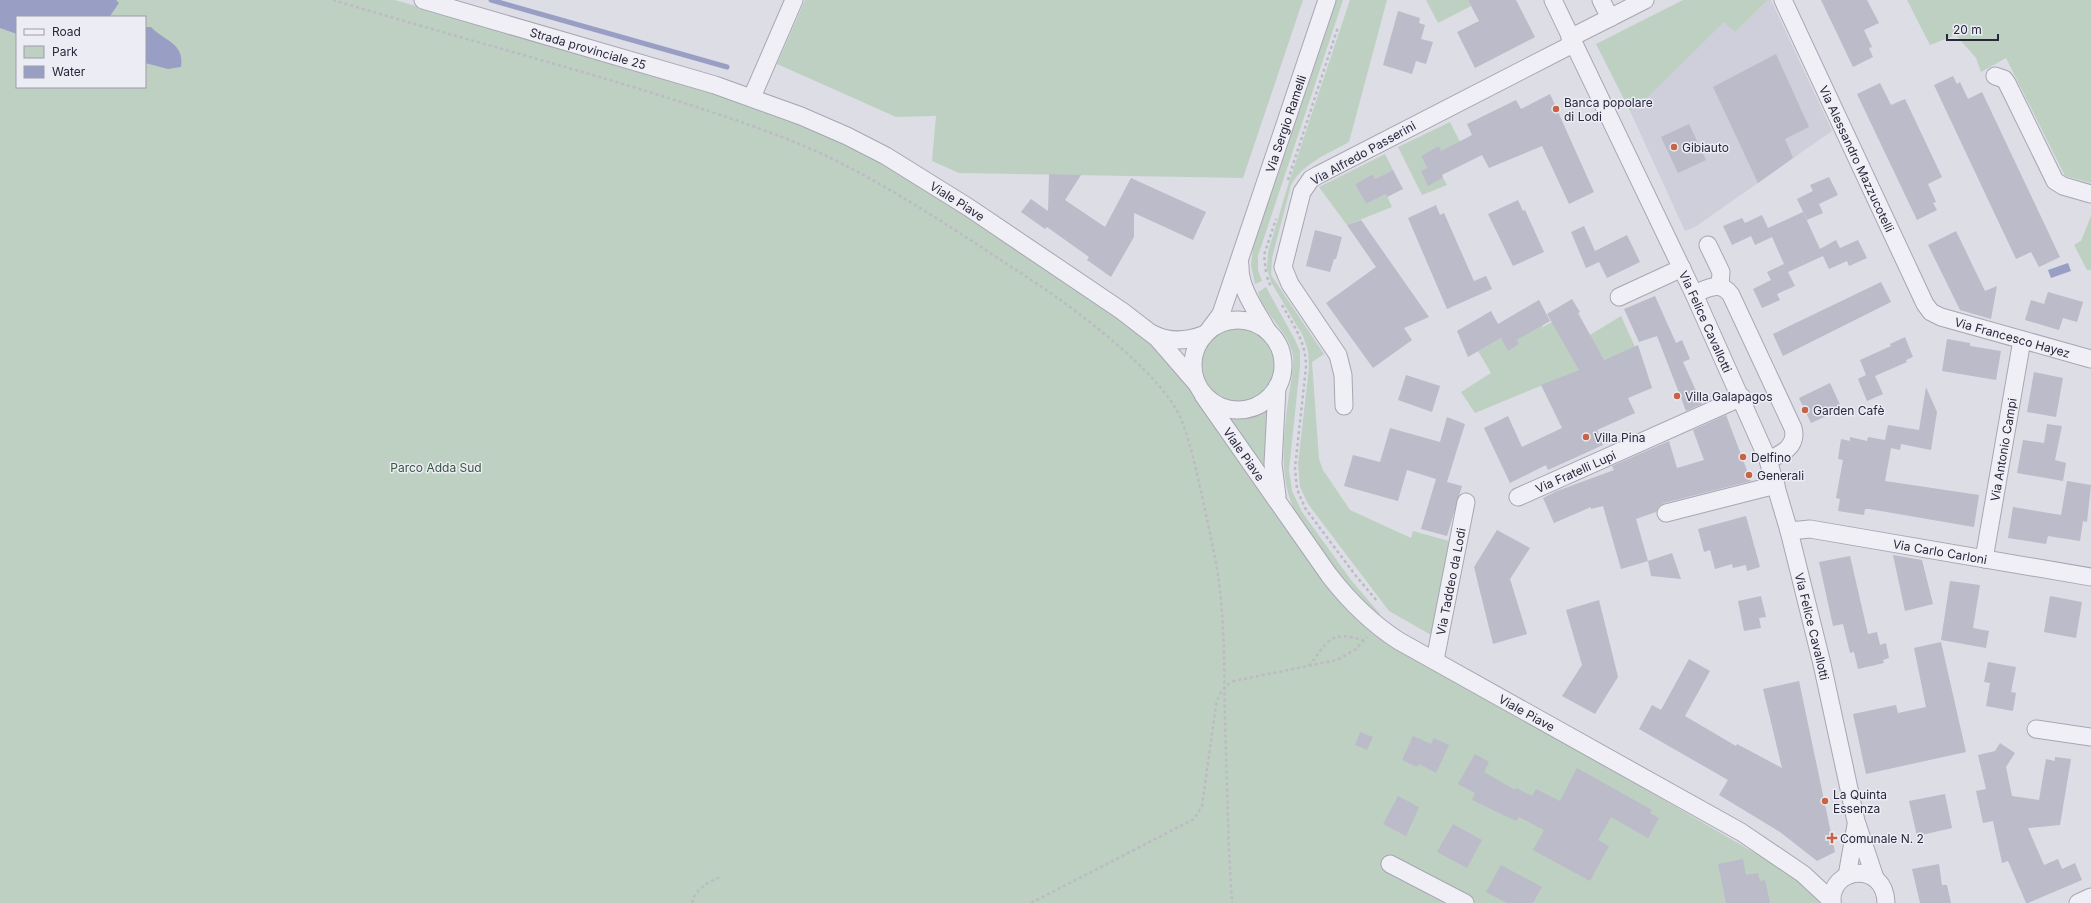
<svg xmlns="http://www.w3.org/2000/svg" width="2091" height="903" font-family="Inter,sans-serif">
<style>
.built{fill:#cfcfdb}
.green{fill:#bed0c1;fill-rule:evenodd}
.water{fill:#999ec5}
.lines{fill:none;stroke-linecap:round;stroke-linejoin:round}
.stream{stroke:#999ec5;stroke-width:5}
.building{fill:#bbbbc9}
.minor-casing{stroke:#a7a6b3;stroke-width:19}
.path{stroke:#bcbbc5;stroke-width:2.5;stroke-dasharray:3 3;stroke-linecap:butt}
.minor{stroke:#f0eff5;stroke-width:17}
.poi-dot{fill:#c76446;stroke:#ececf4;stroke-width:1.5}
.labels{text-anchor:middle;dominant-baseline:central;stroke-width:3;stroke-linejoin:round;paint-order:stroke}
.street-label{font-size:12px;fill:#28273c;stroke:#ececf4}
.poi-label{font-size:12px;fill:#28273c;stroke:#ececf4;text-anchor:start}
.park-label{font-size:12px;fill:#35573c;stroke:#ececf4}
</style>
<rect width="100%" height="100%" fill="#dddde6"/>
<polygon class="built" points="1768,0 1771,0 1832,131 1695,227 1685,231 1630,111 1642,103 1724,21 1735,32"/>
<g class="green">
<path d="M 0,0 L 395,0 L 745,102 L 844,141 L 959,208 L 1144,335 L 1188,383 L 1328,582 L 1353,612 L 1609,768 L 1798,878 L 1820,903 L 0,903 ZM 17,17 L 145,17 L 145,87 L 17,87 Z"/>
<polygon points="805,0 1303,0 1243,178 959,173 932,161 936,116 896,117 777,64"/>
<polygon points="1334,0 1343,0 1258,256 1258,270 1262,281 1255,284 1251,265 1254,240"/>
<path d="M 1350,0 L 1387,0 L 1349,142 C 1328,154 1303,163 1291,185 L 1272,258 L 1271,275 L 1324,354 L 1312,362 L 1319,459 L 1323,470 L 1350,510 L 1411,538 L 1413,531 L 1449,541 L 1433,636 L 1389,611 L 1308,504 L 1300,487 L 1298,464 L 1309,367 L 1308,351 L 1303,336 L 1271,282 L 1267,269 L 1268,252 L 1289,182 Z"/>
<polygon points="1426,0 1468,0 1471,6 1438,23"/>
<polygon points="1683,0 1768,0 1735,32 1724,22 1642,103 1630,111 1596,44"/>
<polygon points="1907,0 2091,0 2091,183 2065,176 2006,58 1981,72 1976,58 1956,35 1930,45"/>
<polygon points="1450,122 1460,142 1441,151 1439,147 1421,156 1427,168 1429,185 1443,178 1447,185 1422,195 1398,147"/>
<polygon points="1385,154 1393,170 1375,179 1373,174 1355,184 1366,204 1386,194 1392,207 1347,225 1319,187"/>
<polygon points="2091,216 2091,270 2087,270 2074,245 2081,241"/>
<path d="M 1266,287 L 1295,340 L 1300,351 L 1300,366 L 1289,470 L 1292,491 L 1302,512 L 1351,580 L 1380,614 L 1378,616 L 1351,591 L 1298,518 C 1278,481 1283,441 1288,401 C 1290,386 1294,371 1293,356 C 1290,337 1275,324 1266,309 C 1262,304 1260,298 1258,292 Z"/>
<polygon points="1621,316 1635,347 1475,413 1461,392 1491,373 1478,351 1501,338 1508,350 1519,344 1517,340 1542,325 1543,327 1552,322 1590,335"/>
<circle cx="1238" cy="365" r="37"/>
<polygon points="1273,401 1271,479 1224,413 1249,414"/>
</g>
<g class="water">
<polygon points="0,0 116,0 119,3 110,16 112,17 17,17 17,34 0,28"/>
<path d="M 145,27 L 151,27 C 164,41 185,43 181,67 L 168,69 L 145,63 Z"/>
<polygon points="2068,263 2071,271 2051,278 2048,270"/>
</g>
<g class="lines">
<polyline class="stream" points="491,0 727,67"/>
</g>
<g class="building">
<polygon points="1468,0 1516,0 1535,37 1475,68 1457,32 1479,21"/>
<polygon points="1821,0 1867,0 1879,23 1864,30 1872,47 1869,48 1873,57 1853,67"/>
<polygon points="1398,11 1420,18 1419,23 1425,25 1421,39 1433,42 1426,64 1416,61 1412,74 1383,65"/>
<polygon points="1776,54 1809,127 1785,139 1793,158 1758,183 1713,87"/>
<polygon points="1953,76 1957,84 1960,82 1968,99 1982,92 2060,257 2039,267 2031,252 2016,259 1934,85"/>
<polygon points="1880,83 1891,105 1905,99 1942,177 1928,184 1936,202 1933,203 1937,210 1917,220 1857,94"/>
<polygon points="1550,94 1594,192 1569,204 1542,146 1489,168 1482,155 1442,175 1443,178 1428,186 1421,171 1427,168 1421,156 1439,146 1441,151 1472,135 1467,124 1516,100 1521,109"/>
<polygon points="1689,124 1706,160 1678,173 1661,137"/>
<polygon points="1393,170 1403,189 1387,197 1386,194 1366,204 1355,184 1373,174 1375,179"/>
<polygon points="1049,174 1081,175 1065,200 1105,227 1131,178 1206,212 1193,240 1134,213 1134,237 1111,277 1087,260 1089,257 1047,227 1045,229 1021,212 1031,199 1048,211"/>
<polygon points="1829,177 1838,195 1819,204 1823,213 1807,220 1797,199 1813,191 1810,185"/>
<polygon points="1518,200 1523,211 1525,210 1544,252 1513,266 1488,214"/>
<polygon points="1436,205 1440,215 1444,213 1474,281 1486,276 1492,289 1447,309 1408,218"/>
<polygon points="1803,212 1820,249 1836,240 1840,248 1858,240 1867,258 1849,266 1847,261 1829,269 1823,256 1788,272 1795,286 1777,294 1780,300 1762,308 1753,289 1771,280 1767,272 1784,264 1772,237 1755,245 1751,236 1732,245 1723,226 1742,218 1745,223 1762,215 1768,228"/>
<polygon points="1361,220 1429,317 1404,328 1412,340 1373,368 1326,303 1376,267 1347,225"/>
<polygon points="1584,226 1595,251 1627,235 1640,262 1607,278 1599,262 1586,268 1571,232"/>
<polygon points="1315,230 1342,237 1336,259 1334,259 1330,272 1306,266"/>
<polygon points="1956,231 1985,291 1997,286 1991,319 1960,310 1928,245"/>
<polygon points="1881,282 1891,302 1783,356 1773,334"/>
<polygon points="2048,292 2083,302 2077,322 2063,318 2059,330 2025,320 2031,300 2044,304"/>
<polygon points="1655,296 1676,343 1682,340 1690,359 1683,362 1702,404 1686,411 1657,336 1639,342 1624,309"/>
<polygon points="1572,299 1580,312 1578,313 1604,360 1638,345 1652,388 1628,398 1635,413 1597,430 1603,445 1548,470 1546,465 1510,483 1484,428 1508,416 1522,447 1562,428 1541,385 1579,370 1547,314"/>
<polygon points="1539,300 1550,321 1517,340 1519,344 1508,351 1501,338 1468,357 1457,331 1491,311 1498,324"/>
<polygon points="1905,337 1913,357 1906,360 1907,362 1875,376 1883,394 1867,401 1858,379 1866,375 1860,360 1891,346 1890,344"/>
<polygon points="1947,339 1970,343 1970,346 2001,351 1996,380 1942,371"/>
<polygon points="2034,372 2063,378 2056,417 2027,412"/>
<polygon points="1406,375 1440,386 1432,412 1398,400"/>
<polygon points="1830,383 1842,409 1811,423 1799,398"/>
<polygon points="1926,387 1937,412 1931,450 1901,444 1900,450 1891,448 1885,481 1979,495 1974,527 1869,509 1865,509 1864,515 1838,511 1840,499 1836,498 1843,460 1838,459 1841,439 1850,441 1850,437 1867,441 1868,437 1885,440 1888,425 1919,430"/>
<polygon points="1726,415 1751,481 1664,503 1659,506 1656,512 1636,519 1648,561 1672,553 1681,579 1651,576 1648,561 1621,569 1603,506 1591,509 1591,507 1554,523 1543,498 1557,491 1614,470 1612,466 1669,441 1677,468 1704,460 1693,430"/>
<polygon points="1447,417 1465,424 1447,482 1462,486 1447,536 1421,529 1436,479 1407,470 1398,501 1344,486 1353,455 1380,462 1390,428 1440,442"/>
<polygon points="2047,424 2062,426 2055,460 2066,463 2063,481 2017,473 2023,440 2044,443"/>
<polygon points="2067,481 2091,485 2087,522 2083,521 2080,541 2048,536 2046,544 2008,538 2013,507 2061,515"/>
<polygon points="1746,516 1760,567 1747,571 1746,565 1733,568 1732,564 1715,569 1710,550 1704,552 1698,529"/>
<polygon points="1497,530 1530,548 1510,579 1527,634 1493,644 1474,567"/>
<polygon points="1893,555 1922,560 1933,604 1905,611"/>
<polygon points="1850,556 1868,634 1877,632 1880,645 1886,643 1889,658 1883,660 1884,663 1858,669 1854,652 1850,653 1843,624 1833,626 1819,562"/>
<polygon points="1950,581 1980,585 1973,628 1989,631 1986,648 1941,640"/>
<polygon points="1761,596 1766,617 1759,618 1761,628 1744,631 1738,601"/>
<polygon points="2050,596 2082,602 2076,638 2044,632"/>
<polygon points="1599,600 1618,677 1595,714 1562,696 1582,665 1566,610"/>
<polygon points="1941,642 1966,752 1866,774 1853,714 1896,705 1898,713 1926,707 1914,648"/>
<polygon points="1689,659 1710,671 1685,716 1736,746 1737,744 1782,768 1763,689 1799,681 1835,852 1817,861 1780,832 1719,795 1728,780 1639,729 1652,705 1661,710"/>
<polygon points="1988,662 2016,667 2011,692 2016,693 2013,711 1986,706 1990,683 1984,682"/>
<polygon points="1360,732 1373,737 1367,750 1355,745"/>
<polygon points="1413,736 1431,744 1434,738 1449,745 1436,773 1419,764 1417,767 1402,760"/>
<polygon points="2000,743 2015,753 2006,767 2012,796 2039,800 2046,759 2055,761 2055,757 2071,759 2060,825 2028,828 2044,865 2058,859 2062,869 2075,863 2082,880 2028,903 2026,903 2008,861 2002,863 1993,821 1983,823 1976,791 1986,789 1978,755 1995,751"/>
<polygon points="1475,754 1489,762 1484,772 1515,790 1516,788 1532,796 1536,789 1560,801 1577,768 1652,810 1650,813 1659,818 1648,838 1611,817 1598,840 1609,846 1590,881 1533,850 1544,830 1519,817 1516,821 1472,800 1475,793 1458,784"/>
<polygon points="1945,794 1952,828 1917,836 1909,801"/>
<polygon points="1398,796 1419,807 1406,836 1383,824"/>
<polygon points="1453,824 1482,840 1467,868 1437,852"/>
<polygon points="1743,859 1746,875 1758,873 1760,881 1765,880 1770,903 1726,903 1718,864"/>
<polygon points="1939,864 1942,885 1947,885 1951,903 1920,903 1912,869"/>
<polygon points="1501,865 1542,887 1533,903 1507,903 1486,892"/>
</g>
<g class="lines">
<g class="minor-casing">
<g id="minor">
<path id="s1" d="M 423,0 L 715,85 L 801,116 L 847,136 L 886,156 L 968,207 L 1122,311 L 1157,338 L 1196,383"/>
<path id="s2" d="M 1553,0 L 1694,294 L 1768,460 L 1789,531 L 1822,664 L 1856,821 L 1875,878"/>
<polyline points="1601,0 1610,18"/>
<path id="s3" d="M 1783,0 L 1925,304 L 1931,312 L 1941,317 L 2091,359"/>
<polyline points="1570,38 1645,0"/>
<polyline points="1995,76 2004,79 2007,83 2055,181 2063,186 2091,194"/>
<polyline points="752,97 794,0"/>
<polyline points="1708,245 1721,272 1720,286"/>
<path d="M 1240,265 C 1239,288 1256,310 1267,330"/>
<path d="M 1694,294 C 1708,288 1721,280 1731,295 L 1793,428 C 1798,446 1782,454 1768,460"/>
<polyline points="1619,297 1682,268"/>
<circle cx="1238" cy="365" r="45"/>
<path id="s4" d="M 1209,330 L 1221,314 L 1327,0"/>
<path d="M 1153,334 C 1169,342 1187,341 1203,335"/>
<path id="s5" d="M 1203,395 L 1329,575 C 1349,601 1371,623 1399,641 L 1741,832 L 1803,874 L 1832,901"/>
<polyline points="1344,406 1343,375 1338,355 1290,284 1283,267 1302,192 1311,179 1318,175 1573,44"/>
<polyline points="1277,496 1273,464 1277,387"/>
<path id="s6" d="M 1518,497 L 1742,397"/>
<polyline points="1666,513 1776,485"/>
<path id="s7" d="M 1789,531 L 1810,529 L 2091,577"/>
<path id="s8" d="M 1984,559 L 2022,340"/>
<path id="s9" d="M 1435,660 L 1466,502"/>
<polyline points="2036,729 2091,737"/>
<polyline points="1390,864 1465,903"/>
<polyline points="1847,876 1856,825"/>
<path d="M 1832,903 C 1829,866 1885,861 1886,903"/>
<polyline points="2078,903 2091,897"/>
</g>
</g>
<g class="path">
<path d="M 333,0 C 442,33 553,62 662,96 C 715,113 769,130 820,153 C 897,189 968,239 1039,285 C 1079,312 1163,375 1181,419 C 1191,444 1196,470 1202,496 C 1208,525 1215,553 1219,582 C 1225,628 1224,675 1225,721 C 1227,782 1228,842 1232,903"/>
<polyline points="1288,180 1338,27"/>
<polyline points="1266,272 1264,255 1276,219"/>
<polyline points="1267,277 1271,287"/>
<path d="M 1282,305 C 1294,326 1306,342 1306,367 L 1295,468 L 1297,489 L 1305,508 L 1356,576 L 1377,601"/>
<path d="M 1309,666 C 1328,641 1331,629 1364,641"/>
<path d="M 692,903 C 696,887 708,883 722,876"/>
<path d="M 1031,903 L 1194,819 L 1202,806 L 1216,705 C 1219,693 1223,687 1234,681 L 1337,660 L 1356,649 L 1367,637"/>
</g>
<use href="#minor" class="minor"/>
</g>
<g class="poi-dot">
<circle cx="1556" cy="109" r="4"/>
<circle cx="1674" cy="147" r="4"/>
<circle cx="1677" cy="396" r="4"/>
<circle cx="1805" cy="410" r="4"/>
<circle cx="1586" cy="437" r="4"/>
<circle cx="1743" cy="457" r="4"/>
<circle cx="1749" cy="475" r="4"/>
<circle cx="1825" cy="801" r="4"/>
<path d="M1830 832h4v4h4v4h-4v4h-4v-4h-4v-4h4z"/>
</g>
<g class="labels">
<g class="street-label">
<text stroke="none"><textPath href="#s1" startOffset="172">Strada provinciale 25</textPath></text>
<text stroke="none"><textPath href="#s4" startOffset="221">Via Sergio Ramelli</textPath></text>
<text transform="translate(1363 153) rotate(-29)">Via Alfredo Passerini</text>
<text stroke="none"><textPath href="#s3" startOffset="175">Via Alessandro Mazzucotelli</textPath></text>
<text stroke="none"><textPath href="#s1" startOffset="574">Viale Piave</textPath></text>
<text stroke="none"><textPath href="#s2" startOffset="356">Via Felice Cavallotti</textPath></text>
<text stroke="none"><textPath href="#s3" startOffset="431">Via Francesco Hayez</textPath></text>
<text stroke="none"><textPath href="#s8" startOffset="111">Via Antonio Campi</textPath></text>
<text stroke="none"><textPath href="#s5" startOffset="72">Viale Piave</textPath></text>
<text stroke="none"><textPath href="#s6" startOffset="63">Via Fratelli Lupi</textPath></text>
<text stroke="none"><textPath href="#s7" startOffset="153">Via Carlo Carloni</textPath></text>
<text stroke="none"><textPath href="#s9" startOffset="80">Via Taddeo da Lodi</textPath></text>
<text stroke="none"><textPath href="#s2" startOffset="680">Via Felice Cavallotti</textPath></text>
<text stroke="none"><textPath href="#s5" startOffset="463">Viale Piave</textPath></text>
</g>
<g class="poi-label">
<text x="1564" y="102">Banca popolare<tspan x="1564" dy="14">di Lodi</tspan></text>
<text x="1682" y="147">Gibiauto</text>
<text x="1685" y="396">Villa Galapagos</text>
<text x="1813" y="410">Garden Cafè</text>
<text x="1594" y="437">Villa Pina</text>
<text x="1751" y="457">Delfino</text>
<text x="1757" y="475">Generali</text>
<text x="1833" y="794">La Quinta<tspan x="1833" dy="14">Essenza</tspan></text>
<text x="1840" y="838">Comunale N. 2</text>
</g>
<g class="park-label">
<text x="436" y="467">Parco Adda Sud</text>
</g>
</g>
<rect x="16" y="16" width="130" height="72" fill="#ececf4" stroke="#9e9daa"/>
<rect x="24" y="29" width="20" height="6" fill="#f0eff5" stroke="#9e9daa"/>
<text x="52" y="36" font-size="12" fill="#28273c">Road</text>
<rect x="24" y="46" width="20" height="12" fill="#bed0c1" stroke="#9e9daa"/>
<text x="52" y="56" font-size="12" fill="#28273c">Park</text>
<rect x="24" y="66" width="20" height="12" fill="#999ec5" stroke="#9e9daa"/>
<text x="52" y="76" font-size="12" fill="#28273c">Water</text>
<path d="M1947 34v6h51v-6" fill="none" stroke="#28273c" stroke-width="2"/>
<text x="1953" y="34" font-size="12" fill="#28273c" stroke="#ececf4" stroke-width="3" paint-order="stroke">20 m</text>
</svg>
